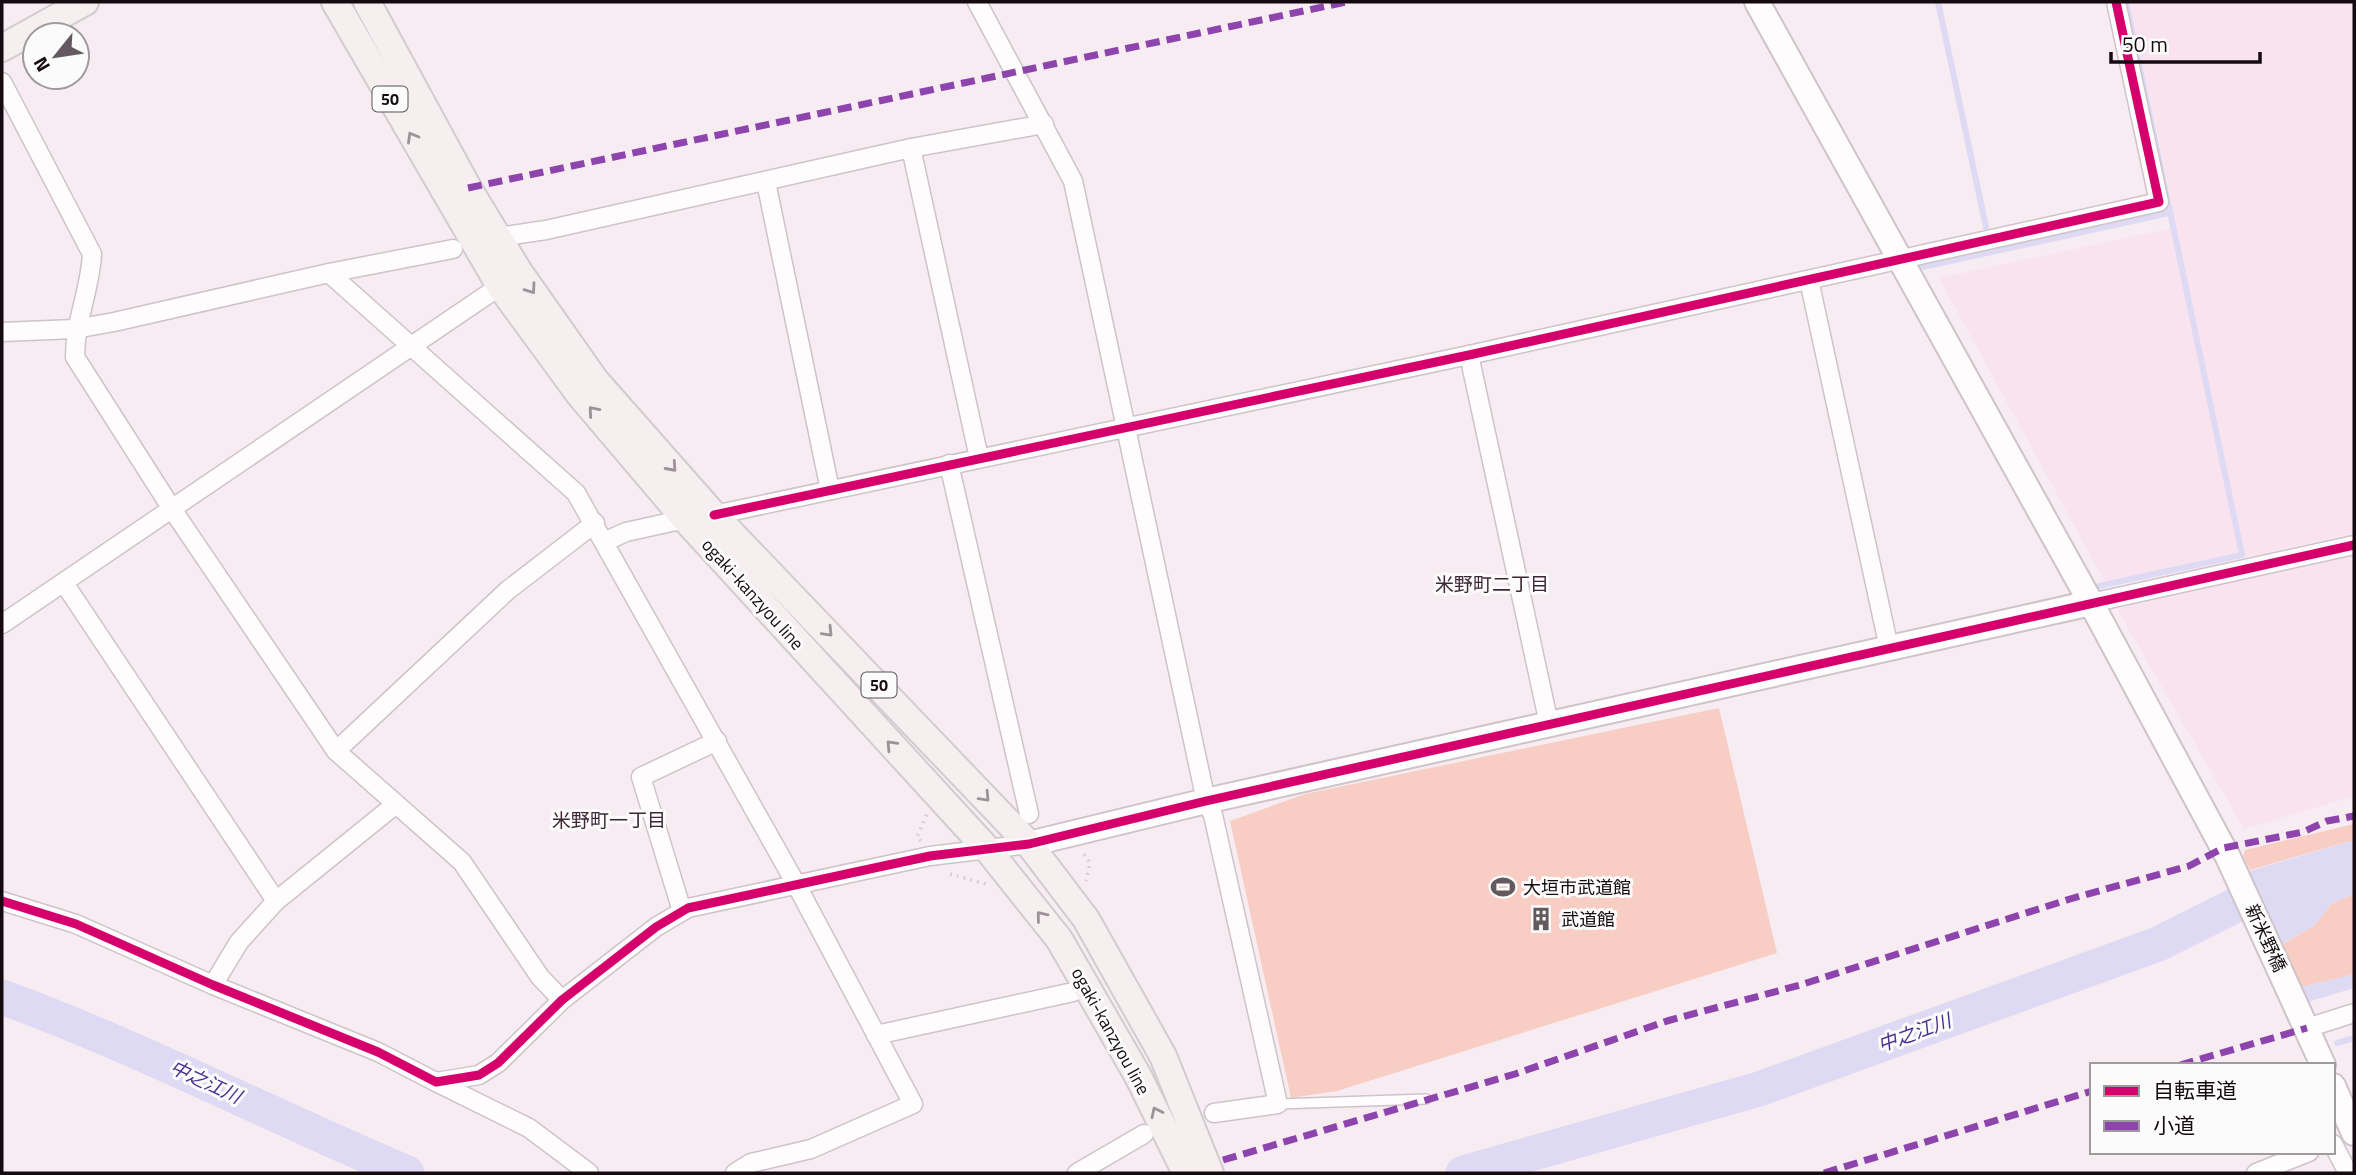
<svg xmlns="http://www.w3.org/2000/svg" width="2356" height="1175" font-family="'Titillium Web','Noto Sans JP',sans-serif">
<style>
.built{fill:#f9e3ef}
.green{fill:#f8cdc4}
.water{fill:#dedaf4}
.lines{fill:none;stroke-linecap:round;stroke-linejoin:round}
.stream{stroke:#dedaf4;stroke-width:6}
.river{stroke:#dedaf4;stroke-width:35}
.lane-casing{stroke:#cec3c9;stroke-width:12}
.street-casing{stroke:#cec3c9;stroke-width:21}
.secondary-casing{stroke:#cec3c9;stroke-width:28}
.primary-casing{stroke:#d1cccf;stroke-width:30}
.path{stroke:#d5d2d3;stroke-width:3.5;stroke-dasharray:2 5;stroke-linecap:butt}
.lane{stroke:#fefcfd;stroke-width:9}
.street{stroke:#fefcfd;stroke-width:18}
.secondary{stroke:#fefcfd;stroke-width:24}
.primary{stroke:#f7eef0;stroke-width:26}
.quiet{stroke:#8e44ad;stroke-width:7;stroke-dasharray:14 7;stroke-linecap:butt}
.cycleway-casing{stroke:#fbfbfb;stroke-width:13}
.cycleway{stroke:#d6006c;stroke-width:9}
.oneway{stroke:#9c9396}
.labels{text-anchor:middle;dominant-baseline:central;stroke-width:6;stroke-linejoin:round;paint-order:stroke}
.shield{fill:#fbfbfb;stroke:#595256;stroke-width:2}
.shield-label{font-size:16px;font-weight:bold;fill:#140a10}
.street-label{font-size:18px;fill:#140a10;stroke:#fbfbfb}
.poi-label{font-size:18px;fill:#140a10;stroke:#fbfbfb;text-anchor:start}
.neighbourhood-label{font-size:19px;fill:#3e2735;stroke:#fbfbfb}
.water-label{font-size:19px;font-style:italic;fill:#483190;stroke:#fbfbfb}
</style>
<rect width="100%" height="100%" fill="#f7ecf2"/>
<g class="built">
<polygon points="2129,2 2354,2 2354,533 2245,557 2239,554 2105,582 1939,278 2173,228 2169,187"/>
<polygon points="2354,554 2354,796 2244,829 2117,609"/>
</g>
<g class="green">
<polygon points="1719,708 1777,953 1337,1091 1291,1098 1230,821 1305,794"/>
<polygon points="2354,824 2354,840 2250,870 2243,856 2245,850"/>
<polygon points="2354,894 2354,974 2302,987 2283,944 2315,925 2331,904"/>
</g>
<g class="water">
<polygon points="2354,840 2354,894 2331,904 2315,925 2277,947 2243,873"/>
<polygon points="2354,974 2354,988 2301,1004 2294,989"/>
</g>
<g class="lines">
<g class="stream">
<polyline points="1938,2 1986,227"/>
<polyline points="1923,267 2169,213"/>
<polyline points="2099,586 2242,555 2126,2"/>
<polyline points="2337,1043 2354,1038"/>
</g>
<g class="river">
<path d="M 2,997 C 141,1048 272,1116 407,1173"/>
<polyline points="1463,1173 1759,1089 2158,944 2262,892 2354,864"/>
</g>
<g class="lane-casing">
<polyline id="lane" points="1278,1104 1426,1099"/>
</g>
<g class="street-casing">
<g id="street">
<polyline points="977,2 1073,181 1206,801 1213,815 1278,1104 1214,1113"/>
<path d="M 2,82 L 92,254 C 90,291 75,320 75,357 L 172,509 L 336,751 L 462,862 L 540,977 L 562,1000"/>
<polyline points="911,148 1044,124"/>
<polyline points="766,182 830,490"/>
<polyline points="498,237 546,230 911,148 979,458"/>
<polyline points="329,273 576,493 796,884 913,1104 811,1149 751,1163 735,1173"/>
<polyline points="1809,280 1889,648"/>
<polyline points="2,332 75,329 114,322 329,273 453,249"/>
<polyline points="1469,355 1549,724"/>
<polyline points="949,464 1029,814"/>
<polyline points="714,515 1469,355 2159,202 2116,2"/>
<polyline points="606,541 626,532 685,519"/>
<polyline points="64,583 276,901"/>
<polyline points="2091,603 2354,545"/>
<polyline points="2,624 500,286"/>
<polyline points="336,751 508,590 595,523"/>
<polyline points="2,901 76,924 213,985 378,1052 436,1082 479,1075 498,1063 562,1000 656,927 688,908 930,856 1029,844"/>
<polyline points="682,911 641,777 717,741"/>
<polyline points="213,985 239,942 276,901 396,804"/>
<polyline points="2307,1028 2354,1013"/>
<polyline points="876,1035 1073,992"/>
<polyline points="436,1082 529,1128 589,1173"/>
<polyline points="2333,1144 2348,1173"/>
<polyline points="1077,1173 1144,1134"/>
<polyline points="2256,1173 2309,1152"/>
</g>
</g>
<g class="secondary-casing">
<g id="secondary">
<polyline points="1757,2 2091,603 2228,857 2323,1065"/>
<polyline points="1029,844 1206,801 2091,603"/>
<polyline points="2333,1086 2354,1133"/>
</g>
</g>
<g class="primary-casing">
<g id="primary">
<polyline points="335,2 500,286 579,394 685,519 988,850 1059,939 1138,1076 1186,1173"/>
<polyline points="367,2 468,188 519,272 595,380 714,515 1029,844 1086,919 1163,1056 1210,1173"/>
<polyline points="2,48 85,2"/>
</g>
</g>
<g class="path">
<polyline points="921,841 917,837 927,814"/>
<polyline points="1084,854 1090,863 1086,881"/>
<polyline points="950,874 986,884"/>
</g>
<use href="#lane" class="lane"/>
<use href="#street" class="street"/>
<use href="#secondary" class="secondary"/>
<use href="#primary" class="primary"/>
<g class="quiet">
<polyline points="468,188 1346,2"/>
<polyline points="2180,1065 2307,1028"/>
<polyline points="1223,1160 1515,1074 1667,1021 1800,985 2070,899 2189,866 2223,848 2303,832 2327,821 2354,816"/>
<polyline points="1824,1173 2092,1091"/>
</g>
<g class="cycleway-casing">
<g id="cycleway">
<polyline points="714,515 1469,355 2159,202 2116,2"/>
<polyline points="2,901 76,924 213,985 378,1052 436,1082 479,1075 498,1063 562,1000 656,927 688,908 930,856 1029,844 1206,801 2354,545"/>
</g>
</g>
<use href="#cycleway" class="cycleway"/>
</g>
<defs><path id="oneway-chevron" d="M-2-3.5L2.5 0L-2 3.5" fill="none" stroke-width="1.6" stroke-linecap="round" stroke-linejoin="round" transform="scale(1.75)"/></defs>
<g class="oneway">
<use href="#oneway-chevron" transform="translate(412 137) rotate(-120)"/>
<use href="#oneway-chevron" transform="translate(531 289) rotate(55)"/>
<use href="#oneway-chevron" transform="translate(593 411) rotate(-131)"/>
<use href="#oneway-chevron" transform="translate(672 467) rotate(48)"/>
<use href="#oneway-chevron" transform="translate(828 632) rotate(46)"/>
<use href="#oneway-chevron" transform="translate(891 745) rotate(-133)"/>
<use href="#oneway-chevron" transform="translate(985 797) rotate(47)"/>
<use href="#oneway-chevron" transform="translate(1041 916) rotate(-129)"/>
<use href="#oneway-chevron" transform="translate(1156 1112) rotate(-116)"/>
</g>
<defs>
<g id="stadium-bare" transform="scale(1.89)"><path d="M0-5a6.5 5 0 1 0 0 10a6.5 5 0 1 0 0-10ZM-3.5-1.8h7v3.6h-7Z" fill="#63595f" stroke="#fbfbfb" stroke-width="2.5" paint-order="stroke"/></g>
<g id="building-bare" transform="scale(1.89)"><path d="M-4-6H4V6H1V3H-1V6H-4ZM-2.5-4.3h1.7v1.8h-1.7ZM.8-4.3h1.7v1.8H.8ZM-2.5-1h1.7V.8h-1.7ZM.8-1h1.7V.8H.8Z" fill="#63595f" stroke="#fbfbfb" stroke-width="2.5" paint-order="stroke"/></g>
</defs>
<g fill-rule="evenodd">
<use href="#stadium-bare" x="1503" y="887"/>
<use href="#building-bare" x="1541" y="919"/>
</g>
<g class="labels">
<g class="shield">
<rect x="372.5" y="86.5" width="35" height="25" rx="5"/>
<rect x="861.5" y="672.5" width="35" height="25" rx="5"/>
</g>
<g class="shield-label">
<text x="390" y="99">50</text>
<text x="879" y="685">50</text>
</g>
<g class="street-label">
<text transform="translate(753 594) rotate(48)">ogaki-kanzyou line</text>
<text transform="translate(2266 938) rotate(65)">新米野橋</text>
<text transform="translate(1111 1031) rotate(61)">ogaki-kanzyou line</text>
</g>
<g class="poi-label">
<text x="1523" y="887">大垣市武道館</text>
<text x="1561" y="919">武道館</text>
</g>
<g class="neighbourhood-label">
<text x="1492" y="583">米野町二丁目</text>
<text x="609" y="819">米野町一丁目</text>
</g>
<g class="water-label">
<text transform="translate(1914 1032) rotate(-20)">中之江川</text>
<text transform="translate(206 1081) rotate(25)">中之江川</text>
</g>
</g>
<rect width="2356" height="1175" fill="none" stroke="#140a10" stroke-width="7"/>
<rect x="2090" y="1063" width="245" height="91" fill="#fbfbfb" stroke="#9f9b9d" stroke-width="2"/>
<rect x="2104" y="1086" width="35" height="10" fill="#d6006c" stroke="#9f9b9d" stroke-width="2"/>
<text x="2153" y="1098" font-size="21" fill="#140a10">自転車道</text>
<rect x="2104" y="1121" width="35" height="10" fill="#8e44ad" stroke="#9f9b9d" stroke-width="2"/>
<text x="2153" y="1133" font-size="21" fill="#140a10">小道</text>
<g transform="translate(56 56) rotate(240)"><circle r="33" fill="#fbfbfb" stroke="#9f9b9d" stroke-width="2"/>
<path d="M0-5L12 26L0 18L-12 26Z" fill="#63595f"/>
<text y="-10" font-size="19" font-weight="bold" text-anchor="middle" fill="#140a10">N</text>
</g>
<path d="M2111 52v10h149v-10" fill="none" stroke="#140a10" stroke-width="3.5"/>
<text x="2122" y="52" font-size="21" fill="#140a10" stroke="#fbfbfb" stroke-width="5" paint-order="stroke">50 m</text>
</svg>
